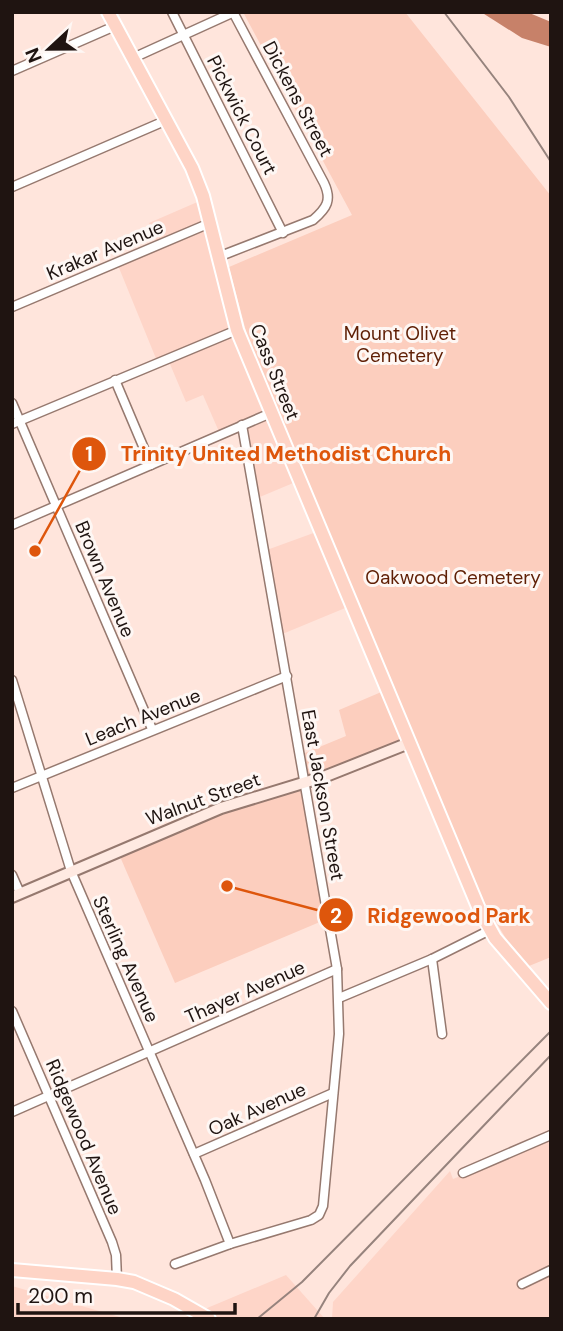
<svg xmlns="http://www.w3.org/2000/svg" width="563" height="1331" font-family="'DM Sans',sans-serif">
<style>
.built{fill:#fed5c8}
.green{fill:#fccebe}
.water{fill:#c78169}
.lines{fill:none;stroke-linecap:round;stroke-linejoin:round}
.street-casing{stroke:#96796f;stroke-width:11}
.secondary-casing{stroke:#96796f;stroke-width:14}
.primary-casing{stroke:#fff;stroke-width:16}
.street{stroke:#fff;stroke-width:8}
.secondary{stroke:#ffeae2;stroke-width:10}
.primary{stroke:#fed4c6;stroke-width:12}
.rail{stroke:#96837d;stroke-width:2}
.labels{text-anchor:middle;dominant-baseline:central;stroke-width:6;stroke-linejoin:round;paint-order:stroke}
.street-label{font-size:19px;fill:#1f1411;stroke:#fef7f4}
.park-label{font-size:19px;fill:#5f1f05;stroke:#fef7f4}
.leader{fill:none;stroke:#de560c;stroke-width:2.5}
.callout-dot{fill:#de560c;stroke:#fef7f4;stroke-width:2.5}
.mark-label{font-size:21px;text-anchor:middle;font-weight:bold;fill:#fff}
.callout-label{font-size:21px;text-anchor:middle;font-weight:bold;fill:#de560c;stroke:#fef7f4;stroke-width:6;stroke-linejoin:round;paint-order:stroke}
</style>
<rect width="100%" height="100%" fill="#ffe5dc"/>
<g class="built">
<polygon points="202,200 236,331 298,481 255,499 243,425 220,434 203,395 186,402 167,357 157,361 117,263 158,246 149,223"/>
<polygon points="319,531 350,606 280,635 264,551"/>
<polygon points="551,1138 551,1319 332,1319 333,1302 450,1171 453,1179"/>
<polygon points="286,1275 325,1319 181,1319"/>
<polygon points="12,1286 127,1319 12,1319"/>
</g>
<g class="green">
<polygon points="243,12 405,12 551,196 551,957 529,966 505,937 482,899 247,335 229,267 352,215"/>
<polygon points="386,690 407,743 304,781 300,755 346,736 339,710"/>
<polygon points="304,783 327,919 175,983 118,852 220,808"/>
</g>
<polygon class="water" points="481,12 527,12 551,22 551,47 522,38"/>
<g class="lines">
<g class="street-casing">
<g id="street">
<polyline points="172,12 283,233"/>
<polyline points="133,58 234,12"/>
<polyline points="12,71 115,26"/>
<polyline points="12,187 167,120"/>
<path d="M 218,257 L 313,220 C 327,208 332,200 324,183 L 233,12"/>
<polyline points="12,307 210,223"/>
<polyline points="115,380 151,465"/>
<polyline points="12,403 152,729"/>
<polyline points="12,424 237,330"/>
<polyline points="12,525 271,413"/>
<polyline points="12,680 71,871 205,1180 230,1244"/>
<polyline points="12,788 287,676"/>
<polyline points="12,875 20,893"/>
<polyline points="432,959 442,1034"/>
<polyline points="339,998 432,959 490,930"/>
<polyline points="12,1011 112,1242 116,1255 117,1279"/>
<polyline points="12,1112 337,969"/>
<polyline points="194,1154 333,1093"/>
<polyline points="463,1173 551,1135"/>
<polyline points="175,1264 230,1244 311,1220 319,1215 323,1206 339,1034 337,969 242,425"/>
<polyline points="522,1284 551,1270"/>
</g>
</g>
<g class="secondary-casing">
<polyline id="secondary" points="12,897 221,808 326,776 409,743"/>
</g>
<g class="primary-casing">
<g id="primary">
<polyline points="108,12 192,168 203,196 237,330 479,909 495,938 551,1003"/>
<polyline points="12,1270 117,1279 134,1282 174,1299 209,1319"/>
</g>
</g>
<use href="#street" class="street"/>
<use href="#secondary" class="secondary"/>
<use href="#primary" class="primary"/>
<g class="rail">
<polyline points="444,12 509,97 551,162"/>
<polyline points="257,1319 302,1282 551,1031"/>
<polyline points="314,1319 329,1293 350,1266 551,1055"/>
</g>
</g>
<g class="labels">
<g class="street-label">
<text transform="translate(298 99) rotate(62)">Dickens Street</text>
<text transform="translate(242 115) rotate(63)">Pickwick Court</text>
<text transform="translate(105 250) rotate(-23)">Krakar Avenue</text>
<text transform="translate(275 372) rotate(68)">Cass Street</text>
<text transform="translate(105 579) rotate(67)">Brown Avenue</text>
<text transform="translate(143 717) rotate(-22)">Leach Avenue</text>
<text transform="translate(323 795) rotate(80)">East Jackson Street</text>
<text transform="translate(203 799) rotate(-20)">Walnut Street</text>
<text transform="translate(126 959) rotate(66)">Sterling Avenue</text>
<text transform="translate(245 992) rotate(-24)">Thayer Avenue</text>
<text transform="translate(257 1109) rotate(-24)">Oak Avenue</text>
<text transform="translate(84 1137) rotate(67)">Ridgewood Avenue</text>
</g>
<g class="park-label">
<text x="400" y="333">Mount Olivet<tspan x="400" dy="22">Cemetery</tspan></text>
<text x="453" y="577">Oakwood Cemetery</text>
</g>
</g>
<path class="leader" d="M35 551L89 454M227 886L336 915"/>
<g class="callout-dot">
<circle cx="35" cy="551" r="7"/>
<circle cx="227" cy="886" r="7"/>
<circle cx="89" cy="454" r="18"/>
<circle cx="336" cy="915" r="18"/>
</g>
<g class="mark-label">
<text x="89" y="461">1</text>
<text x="336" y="923">2</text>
</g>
<g class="callout-label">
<text x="286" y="461">Trinity United Methodist Church</text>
<text x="449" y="923">Ridgewood Park</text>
</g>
<rect width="563" height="1331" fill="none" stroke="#1f1411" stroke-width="28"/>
<g transform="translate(49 49) rotate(248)" stroke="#fef7f4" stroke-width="5" paint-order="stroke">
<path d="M0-5L12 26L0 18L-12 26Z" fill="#1f1411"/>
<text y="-10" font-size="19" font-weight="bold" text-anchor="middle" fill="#1f1411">N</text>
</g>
<path d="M18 1303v10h217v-10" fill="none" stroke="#1f1411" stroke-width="3.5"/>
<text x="28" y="1303" font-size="21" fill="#1f1411" stroke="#fef7f4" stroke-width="5" paint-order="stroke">200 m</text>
</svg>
